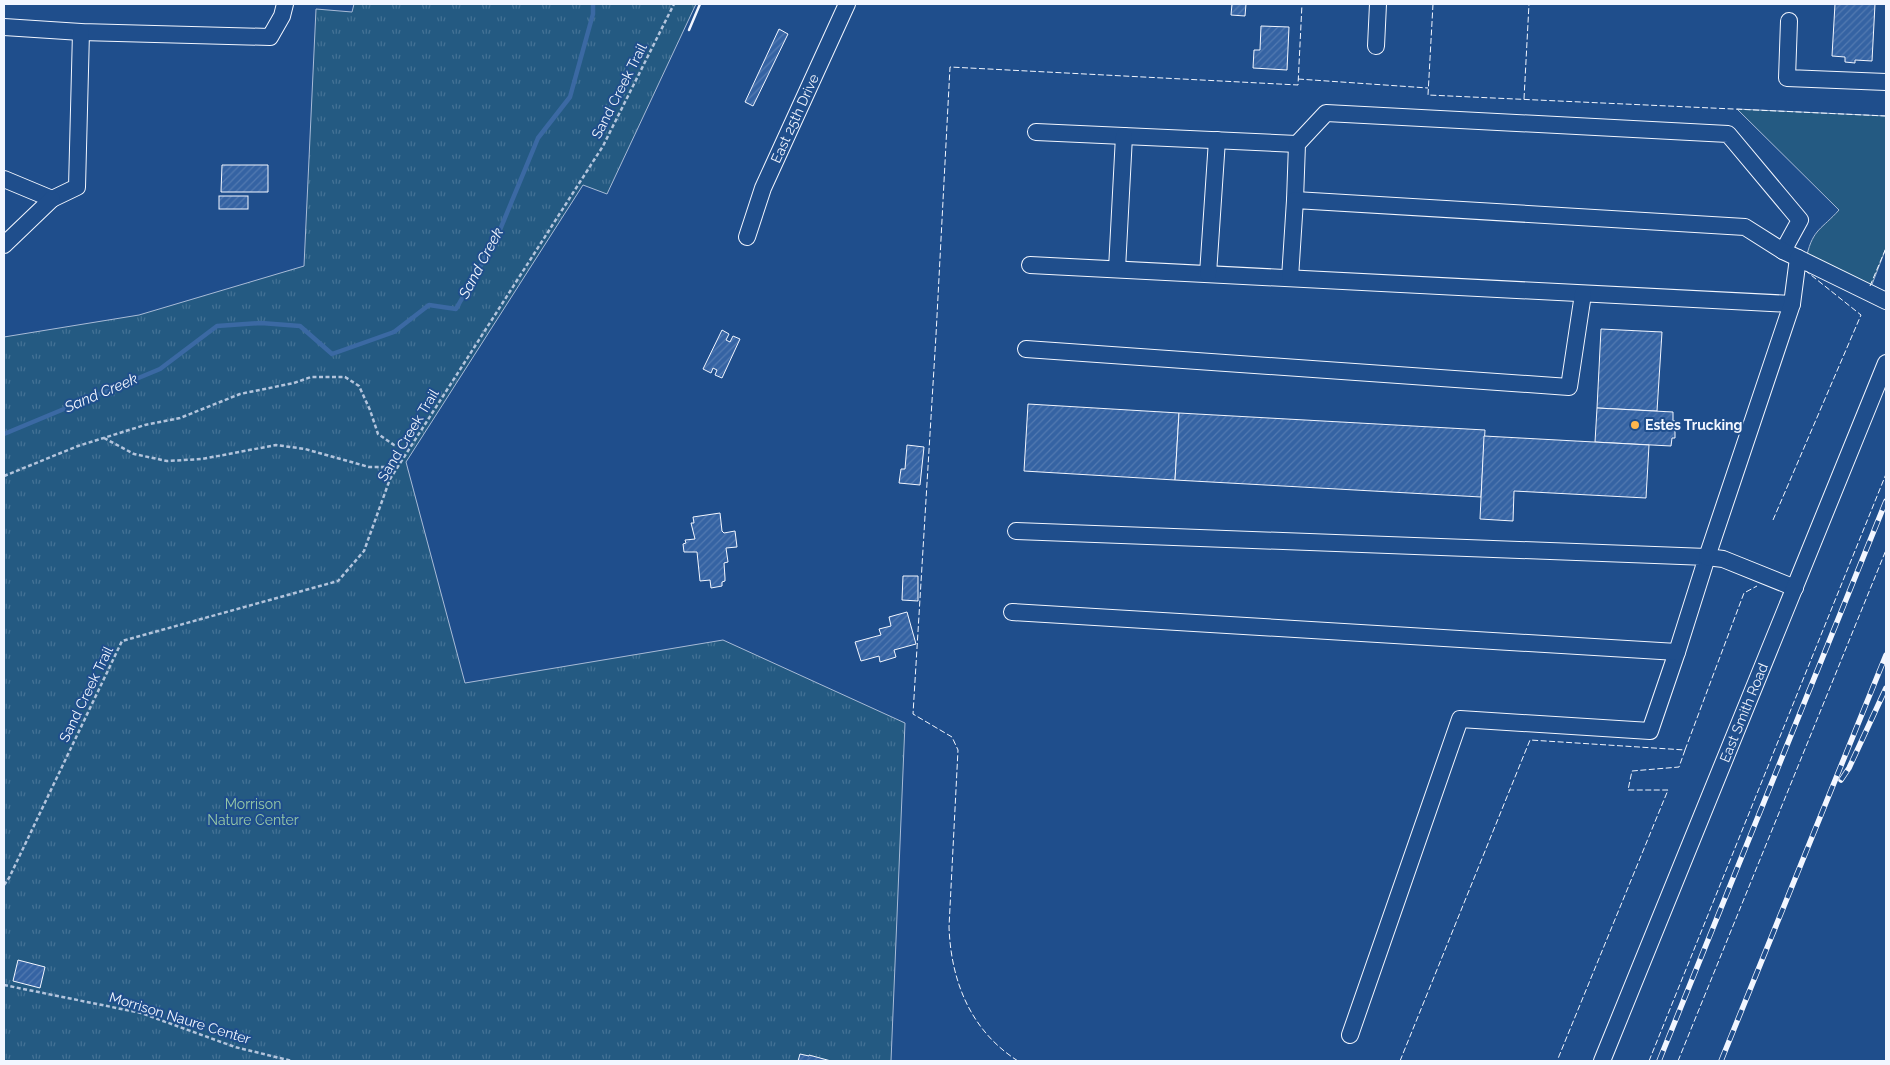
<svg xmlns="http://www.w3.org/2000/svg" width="1890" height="1065" font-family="Raleway,sans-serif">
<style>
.grass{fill:#245a82;stroke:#a8bbd7}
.park{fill:url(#park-tufts);stroke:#a8bbd7}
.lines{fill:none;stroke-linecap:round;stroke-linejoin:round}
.stream{stroke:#3b69a3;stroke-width:4.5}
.building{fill:url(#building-hatch);stroke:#f2f6ff}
.minor-casing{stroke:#f2f6ff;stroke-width:18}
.path{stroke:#b3c4dc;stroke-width:2.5;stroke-dasharray:4 2.5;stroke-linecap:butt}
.minor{stroke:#1f4e8c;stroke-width:16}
.rail-casing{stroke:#f2f6ff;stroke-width:5.5}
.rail{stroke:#1f4e8c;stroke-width:4;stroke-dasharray:11;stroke-linecap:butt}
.fence{stroke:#f2f6ff;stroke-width:1;stroke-dasharray:6 2.5;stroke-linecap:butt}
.wall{stroke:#f2f6ff;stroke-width:2.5}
.poi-dot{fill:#ffb74d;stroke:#1f4e8c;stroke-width:2}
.labels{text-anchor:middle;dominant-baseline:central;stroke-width:4;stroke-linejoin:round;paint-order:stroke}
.street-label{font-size:14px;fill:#f2f6ff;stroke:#1f4e8c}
.poi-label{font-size:14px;font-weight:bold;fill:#f2f6ff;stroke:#1f4e8c;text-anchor:start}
.park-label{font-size:14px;fill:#97c8a6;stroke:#1f4e8c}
.water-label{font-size:15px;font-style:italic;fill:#f2f6ff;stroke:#1f4e8c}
</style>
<defs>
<pattern id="park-tufts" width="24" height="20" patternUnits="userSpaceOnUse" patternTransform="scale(1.25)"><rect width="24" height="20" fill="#245a82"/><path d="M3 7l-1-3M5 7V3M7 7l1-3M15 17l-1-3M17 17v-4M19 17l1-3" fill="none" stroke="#447295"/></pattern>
<pattern id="building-hatch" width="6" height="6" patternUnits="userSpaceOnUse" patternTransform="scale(1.25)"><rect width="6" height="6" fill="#3563a3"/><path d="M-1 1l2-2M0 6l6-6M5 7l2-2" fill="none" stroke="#537ab1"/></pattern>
</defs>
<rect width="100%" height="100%" fill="#1f4e8c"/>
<path class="grass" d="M 1737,109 L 1886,116 L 1886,248 L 1871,287 L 1807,255 C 1813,229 1822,229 1839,210 Z"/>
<polygon class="park" points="354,4 696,4 607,194 583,185 406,462 465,683 723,640 905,723 891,1061 4,1061 4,337 139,315 304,266 316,9 352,12"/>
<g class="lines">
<polyline class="stream" points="4,434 160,369 217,326 261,323 300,326 332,354 394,332 429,305 456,309 497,237 538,138 570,97 593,14 593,4"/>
</g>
<g class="building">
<polygon points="1232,4 1246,4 1245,16 1231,15"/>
<polygon points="1835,4 1875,4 1872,61 1855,60 1855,63 1845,62 1845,57 1832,56"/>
<polygon points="1261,26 1289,27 1287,70 1253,68 1254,50 1260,50"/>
<polygon points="779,29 788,34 753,106 745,102"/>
<polygon points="222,165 268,165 268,192 221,192"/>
<rect x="219" y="196" width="29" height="13"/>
<polygon points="1601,329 1662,332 1657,411 1597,408"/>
<polygon points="722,330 729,334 726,340 730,342 733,336 740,339 722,378 715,375 717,370 713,368 711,373 703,369"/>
<polygon points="1028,404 1179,413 1175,480 1024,471"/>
<polygon points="1597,408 1673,412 1673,421 1675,421 1675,438 1672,438 1671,446 1595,442"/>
<polygon points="1179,413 1485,430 1481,497 1175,480"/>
<polygon points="1484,436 1649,445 1646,498 1514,491 1513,521 1480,519"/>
<polygon points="907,445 924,447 920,485 899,483 901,469 905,469"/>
<polygon points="720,513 722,531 724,533 735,531 737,547 726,548 728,562 724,563 725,578 725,581 722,582 722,586 711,588 710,580 700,581 697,552 684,552 683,544 686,543 685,540 695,539 691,523 694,523 693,517"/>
<polygon points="903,576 918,576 918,601 902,600"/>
<polygon points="907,612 916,644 894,650 896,657 880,662 879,656 861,661 855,642 881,635 879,629 891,626 889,617"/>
<polygon points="18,960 45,967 40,988 13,981"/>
<polygon points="800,1054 809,1056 809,1055 831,1061 798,1061"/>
</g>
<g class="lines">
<g class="minor-casing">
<g id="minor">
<polyline points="1789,21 1787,78 1886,82"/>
<polyline points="4,27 81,32 270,37 282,16 285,4"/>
<polyline points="1376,46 1378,4"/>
<polyline points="1036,132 1297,144"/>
<polyline points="4,179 52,199 77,187 81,32"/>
<polyline points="1295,200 1297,144 1326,113 1728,134 1800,220 1783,251"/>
<path id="s1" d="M 747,237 L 763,188 L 847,4"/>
<polyline points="4,245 52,199"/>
<polyline points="1030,265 1792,304"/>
<polyline points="1117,269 1124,136"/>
<polyline points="1208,274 1217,140"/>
<polyline points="1290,278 1295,200 1745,227 1783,251 1798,258"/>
<polyline points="1026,349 1569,387 1583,294"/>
<polyline points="1016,531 1707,557 1677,652 1650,731 1460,719 1350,1035"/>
<polyline points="1795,588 1723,559 1707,557 1792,304 1798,258 1886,301"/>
<polyline points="1012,612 1677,652"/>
<path id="s2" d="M 1602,1061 L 1886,363"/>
</g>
</g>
<g class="path">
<polyline points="104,438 134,454 167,461 202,459 276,445 305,449 369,467 398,467"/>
<polyline points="4,476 78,446 145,425 180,418 240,394 294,383 311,377 345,377 359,386 370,410 378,434 394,445 409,448"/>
<polyline points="4,885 9,878 122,641 338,581 364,551 390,479 603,146 674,4"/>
<polyline points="4,985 141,1013 235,1047 292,1061"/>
</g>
<use href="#minor" class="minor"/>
<g class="rail-casing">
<g id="rail">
<polyline points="1841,780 1849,768 1886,688"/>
<polyline points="1659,1061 1886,501"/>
<polyline points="1721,1061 1886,655"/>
</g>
</g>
<use href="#rail" class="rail"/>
<g class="fence">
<polyline points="1433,4 1428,95 1886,116"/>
<polyline points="1298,79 1428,88"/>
<polyline points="1524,99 1529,4"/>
<polyline points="1870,286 1886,248"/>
<polyline points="1773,520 1861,315 1806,271"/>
<polyline points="1685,750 1744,593 1757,586"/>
<path d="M 1018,1061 C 971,1031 951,982 949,927 L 958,750 L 952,737 L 913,714 L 936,335 L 950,67 L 1298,85 L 1302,4"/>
<polyline points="1400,1061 1530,740 1685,750 1679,767 1632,771 1628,790 1668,790 1557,1061"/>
<polyline points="1649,1061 1886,474"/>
<polyline points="1678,1061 1886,550"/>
</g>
<polyline class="wall" points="689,30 700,4"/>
</g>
<circle class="poi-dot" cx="1635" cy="425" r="5"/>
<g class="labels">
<g class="street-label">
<text transform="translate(619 91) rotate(-63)">Sand Creek Trail</text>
<text stroke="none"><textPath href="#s1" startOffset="128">East 25th Drive</textPath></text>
<text transform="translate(408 435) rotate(-59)">Sand Creek Trail</text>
<text transform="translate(86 694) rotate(-64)">Sand Creek Trail</text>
<text stroke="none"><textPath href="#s2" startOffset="376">East Smith Road</textPath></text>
<text transform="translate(180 1018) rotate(17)">Morrison Naure Center</text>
</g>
<g class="poi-label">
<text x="1645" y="425">Estes Trucking</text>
</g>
<g class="park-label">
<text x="253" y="804">Morrison<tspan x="253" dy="16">Nature Center</tspan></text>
</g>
<g class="water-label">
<text transform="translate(481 263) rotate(-62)">Sand Creek</text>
<text transform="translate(101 393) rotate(-23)">Sand Creek</text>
</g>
</g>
<rect width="1890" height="1065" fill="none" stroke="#f2f6ff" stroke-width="10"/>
</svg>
